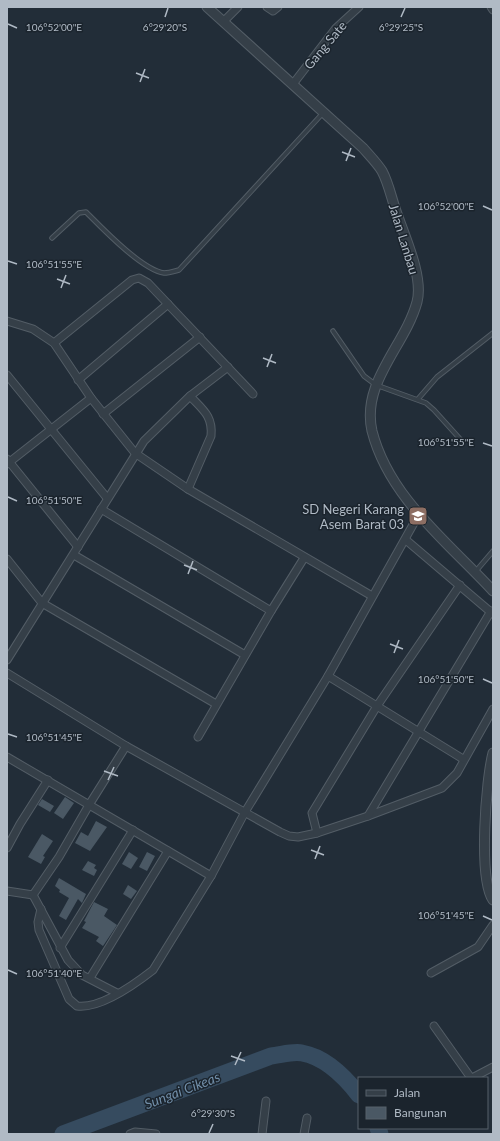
<svg xmlns="http://www.w3.org/2000/svg" width="500" height="1141" font-family="Lato,sans-serif">
<style>
.lines{fill:none;stroke-linecap:round;stroke-linejoin:round}
.river{stroke:#364b5f;stroke-width:17}
.building{fill:#4a5864}
.service-casing{stroke:#535d66;stroke-width:5.5}
.minor-casing{stroke:#535d66;stroke-width:9}
.tertiary-casing{stroke:#535d66;stroke-width:11}
.service{stroke:#353f48;stroke-width:3.5}
.minor{stroke:#353f48;stroke-width:7}
.tertiary{stroke:#353f48;stroke-width:9}
.ticks{fill:none;stroke:#b0bac5;stroke-width:1.5}
.labels{text-anchor:middle;dominant-baseline:central;stroke-width:3;stroke-linejoin:round;paint-order:stroke}
.street-label{font-size:13px;fill:#b0bac5;stroke:#1b242d}
.poi-label{font-size:13px;fill:#b0bac5;stroke:#1b242d;text-anchor:end}
.water-label{font-size:14px;font-style:italic;fill:#718ea8;stroke:#1b242d}
.ticks-label{font-size:10px;text-anchor:middle;fill:#b0bac5;stroke:#1b242d;stroke-width:3;stroke-linejoin:round;paint-order:stroke}
</style>
<rect width="100%" height="100%" fill="#222d38"/>
<g class="lines">
<g class="river">
<polyline points="378,1128 380,1134"/>
<path d="M 63,1134 L 271,1056 C 281,1055 293,1051 302,1053 C 325,1057 345,1077 359,1095"/>
</g>
</g>
<g class="building">
<polygon points="65,797 74,803 63,819 54,813"/>
<polygon points="42,799 54,806 50,812 38,805"/>
<polygon points="96,821 107,827 90,851 75,843 81,832 88,836"/>
<polygon points="42,834 53,841 43,856 45,857 41,864 28,857"/>
<polygon points="129,852 138,858 131,869 122,864"/>
<polygon points="147,852 155,856 147,871 139,867"/>
<polygon points="88,861 96,865 94,868 97,870 94,876 82,870"/>
<polygon points="59,878 86,894 82,903 78,899 66,920 59,916 69,898 59,892 60,890 55,886"/>
<polygon points="128,885 137,891 131,899 123,894"/>
<polygon points="94,902 108,909 104,916 117,925 103,946 96,941 99,937 82,928 86,922 84,921"/>
</g>
<g class="lines">
<g class="service-casing">
<g id="service">
<path d="M 52,238 L 79,213 L 86,212 C 102,228 142,270 164,273 C 169,273 175,271 179,270 L 323,113"/>
<polyline points="333,331 364,376 376,385 426,403 434,410 461,440"/>
<polyline points="418,399 437,377 493,333"/>
<polyline points="476,571 493,551"/>
</g>
</g>
<g class="minor-casing">
<g id="minor">
<polyline points="267,7 273,11 278,7"/>
<polyline points="491,7 493,10"/>
<polyline points="224,21 238,7"/>
<polyline points="293,84 336,28 359,7"/>
<polyline points="7,321 33,329 54,343 91,398 135,453 188,489 372,596"/>
<polyline points="54,343 132,280 139,278 148,283 253,394"/>
<polyline points="7,375 107,498"/>
<polyline points="78,380 168,304"/>
<polyline points="103,414 200,337"/>
<polyline points="7,459 78,547"/>
<polyline points="7,464 91,398"/>
<path d="M 188,489 L 211,436 C 213,416 203,410 190,396"/>
<polyline points="101,509 271,611"/>
<polyline points="406,540 493,614"/>
<polyline points="74,555 245,655"/>
<polyline points="7,559 42,603 216,704"/>
<polyline points="7,660 144,441 190,396 228,367"/>
<polyline points="7,673 126,746 280,832 289,836 298,837 317,833 368,816 442,788 457,773 493,709"/>
<polyline points="328,676 463,759"/>
<polyline points="198,737 271,611 304,558"/>
<polyline points="7,757 211,876"/>
<polyline points="368,816 491,611"/>
<polyline points="317,833 312,813 377,706 460,585"/>
<polyline points="7,848 20,824 48,780"/>
<polyline points="7,891 33,895"/>
<polyline points="33,895 59,857 89,805 126,746"/>
<polyline points="33,895 68,960 82,975 117,993"/>
<path d="M 41,909 L 38,922 L 39,930 L 69,999 L 77,1006 C 100,1009 135,984 153,970 L 211,876 L 245,812 L 328,676 L 419,514"/>
<polyline points="60,948 133,830"/>
<polyline points="431,973 478,947 493,925"/>
<polyline points="90,978 168,851"/>
<polyline points="434,1026 471,1078"/>
<polyline points="472,1078 493,1067"/>
<polyline points="130,1134 135,1132 156,1134"/>
<polyline points="262,1134 266,1101"/>
<polyline points="304,1134 307,1118"/>
</g>
</g>
<g class="tertiary-casing">
<g id="tertiary">
<path d="M 207,7 L 363,148 C 369,155 377,163 382,171 C 388,182 391,196 395,208 C 403,233 424,276 417,302 C 405,346 361,382 372,431 C 389,498 449,543 493,591"/>
<path d="M 493,753 C 486,780 478,878 493,900"/>
</g>
</g>
<use href="#service" class="service"/>
<use href="#minor" class="minor"/>
<use href="#tertiary" class="tertiary"/>
</g>
<path class="ticks" d="M 165,17 L 168,8M 401,17 L 405,8M 8,24 L 17,28M 136,73 L 149,78M 140,82 L 145,69M 342,152 L 355,157M 346,161 L 351,148M 483,206 L 492,210M 8,261 L 17,264M 57,279 L 70,284M 61,288 L 66,275M 263,358 L 276,363M 267,367 L 272,354M 483,443 L 492,446M 8,497 L 17,501M 184,565 L 197,570M 188,574 L 193,561M 390,644 L 403,649M 394,653 L 399,640M 483,679 L 492,683M 8,734 L 17,737M 104,771 L 118,776M 108,780 L 114,767M 311,850 L 324,855M 315,859 L 320,846M 483,916 L 492,920M 8,970 L 17,974M 231,1056 L 245,1061M 235,1065 L 241,1052M 209,1133 L 213,1124"/>
<defs>
<g id="school-square" transform="scale(1)"><rect x="-9" y="-9" width="18" height="18" rx="4" fill="#8d6e63" stroke="#1b242d"/><path d="M0-5L7-2L0 1L-7-2ZM-4 1L0 2.5L4 1V4Q0 6-4 4Z" fill="#fff"/></g>
</defs>
<g fill-rule="evenodd">
<use href="#school-square" x="418" y="516"/>
</g>
<g class="labels">
<g class="street-label">
<text transform="translate(325 45) rotate(-50)">Gang Sate</text>
<text transform="translate(404 239) rotate(73)">Jalan Lanbau</text>
</g>
<g class="poi-label">
<text x="404" y="509">SD Negeri Karang<tspan x="404" dy="15">Asem Barat 03</tspan></text>
</g>
<g class="water-label">
<text transform="translate(182 1090) rotate(-21)">Sungai Cikeas</text>
</g>
</g>
<g class="ticks-label">
<text x="165" y="31">6°29'20"S</text>
<text x="401" y="31">6°29'25"S</text>
<text x="54" y="31">106°52'00"E</text>
<text x="446" y="210">106°52'00"E</text>
<text x="54" y="268">106°51'55"E</text>
<text x="446" y="446">106°51'55"E</text>
<text x="54" y="504">106°51'50"E</text>
<text x="446" y="683">106°51'50"E</text>
<text x="54" y="741">106°51'45"E</text>
<text x="446" y="919">106°51'45"E</text>
<text x="54" y="977">106°51'40"E</text>
<text x="213" y="1117">6°29'30"S</text>
</g>
<rect width="500" height="1141" fill="none" stroke="#b0bac5" stroke-width="16"/>
<rect x="358" y="1077" width="130" height="52" fill="#1b242d" stroke="#57606a"/>
<rect x="366" y="1090" width="20" height="6" fill="#353f48" stroke="#57606a"/>
<text x="394" y="1097" font-size="12" fill="#b0bac5">Jalan</text>
<rect x="366" y="1107" width="20" height="12" fill="#4a5864" stroke="#57606a"/>
<text x="394" y="1117" font-size="12" fill="#b0bac5">Bangunan</text>
</svg>
